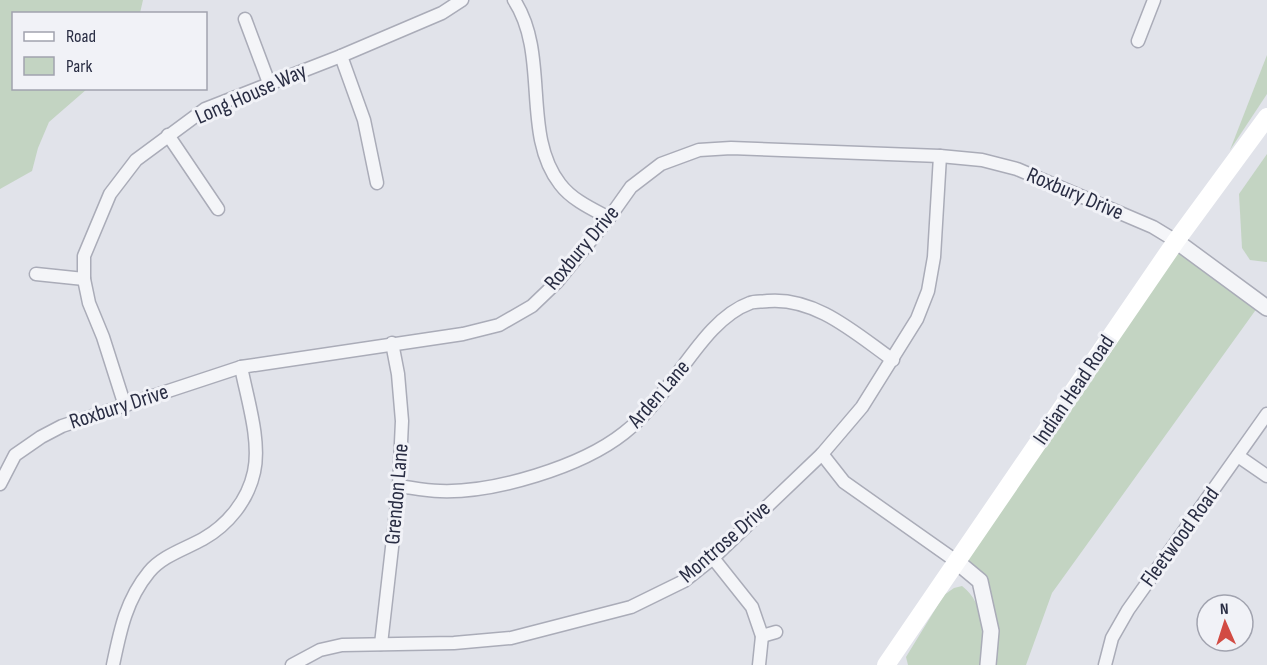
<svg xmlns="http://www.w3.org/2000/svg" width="1267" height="665" font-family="'Sofia Sans Condensed',sans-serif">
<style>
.green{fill:#c3d4c2}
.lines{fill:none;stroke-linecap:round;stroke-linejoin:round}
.minor-casing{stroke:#aaacb8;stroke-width:15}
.tertiary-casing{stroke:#aaacb8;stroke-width:18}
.minor{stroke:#f4f5f8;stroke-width:12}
.tertiary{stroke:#f4f5f8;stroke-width:15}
.secondary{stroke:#fff;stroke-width:18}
.labels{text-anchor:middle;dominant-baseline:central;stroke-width:6;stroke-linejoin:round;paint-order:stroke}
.street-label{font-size:22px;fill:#292d43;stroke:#f1f2f7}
</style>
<rect width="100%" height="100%" fill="#e1e3ea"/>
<g class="green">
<polygon points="0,0 143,0 140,13 14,14 14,88 87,89 49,122 38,148 32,171 0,189"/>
<polygon points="1267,55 1267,94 1230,150"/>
<polygon points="1267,154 1267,262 1266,262 1250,260 1242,248 1239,194"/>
<polygon points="1176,241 1260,304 1052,593 1026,665 988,665 986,602 956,561"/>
<path d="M 962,586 C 987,605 982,637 981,665 L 908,665 L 906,657 L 944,595 L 954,588 Z"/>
</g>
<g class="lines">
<g class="minor-casing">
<g id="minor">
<path d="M 514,0 C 550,55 521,134 560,184 C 572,200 592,209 609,218"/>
<polyline points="245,19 269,83"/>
<polyline points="1138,41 1154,0"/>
<polyline points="341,56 364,120 377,183"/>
<polyline points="168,135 218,209"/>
<polyline points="36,274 84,279"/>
<polyline points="125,406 103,337 89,303 84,279 84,256 110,194 136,160 205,109 341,56 442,13 462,0"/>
<polyline points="822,454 844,482 956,561"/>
<polyline points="1238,456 1267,476"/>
<polyline points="0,484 15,455 41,437 62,426 241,367 463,334 499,325 532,306 557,282 609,218 631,187 661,164 699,150 731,148 940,156 982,160 1017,169 1153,227 1176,241"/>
<path d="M 399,486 C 413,488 427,491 440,491 C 494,493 581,467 624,433 C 637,423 649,410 659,397 C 685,368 711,317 750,303 C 755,301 762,302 768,301 C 816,297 856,334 893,360"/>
<polyline points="713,558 752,607 762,636 759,665"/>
<polyline points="762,636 776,632"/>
<polyline points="381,644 399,486 402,421 398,374 392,343"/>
<path d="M 113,665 C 120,631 126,600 149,572 C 162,556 185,549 203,539 C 228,525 248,500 254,472 C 261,441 247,398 241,367"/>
<polyline points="292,665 320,650 342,645 454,643 511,638 631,607 684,581 713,558 822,454 862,407 917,319 928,291 934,257 940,156"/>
<polyline points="1105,665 1112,638 1128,610 1267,414"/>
</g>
</g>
<g class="tertiary-casing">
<g id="tertiary">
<polyline points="1176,241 1267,308"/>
<polyline points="956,561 980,581 991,631 988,665"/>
</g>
</g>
<use href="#minor" class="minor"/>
<use href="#tertiary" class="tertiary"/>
<polyline class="secondary" points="886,665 1176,241 1267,117"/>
</g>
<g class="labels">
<g class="street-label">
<text transform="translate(251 94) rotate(-24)">Long House Way</text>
<text transform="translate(1075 194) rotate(23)">Roxbury Drive</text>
<text transform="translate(582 248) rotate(-50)">Roxbury Drive</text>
<text transform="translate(1074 390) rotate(-56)">Indian Head Road</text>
<text transform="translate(659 394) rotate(-49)">Arden Lane</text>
<text transform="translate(119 407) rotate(-18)">Roxbury Drive</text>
<text transform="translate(397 494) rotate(-85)">Grendon Lane</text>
<text transform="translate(1180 537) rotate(-54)">Fleetwood Road</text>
<text transform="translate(725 542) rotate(-41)">Montrose Drive</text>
</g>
</g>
<rect x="12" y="12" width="195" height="78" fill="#f1f2f7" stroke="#a1a3af" stroke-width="1.5"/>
<rect x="24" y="32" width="30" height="9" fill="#ffffff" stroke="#a1a3af" stroke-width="1.5"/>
<text x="66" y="42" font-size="18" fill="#292d43">Road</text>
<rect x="24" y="57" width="30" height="18" fill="#c3d4c2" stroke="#a1a3af" stroke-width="1.5"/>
<text x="66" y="72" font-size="18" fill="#292d43">Park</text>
<g transform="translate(1225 623) rotate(357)"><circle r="28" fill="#f1f2f7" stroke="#a1a3af" stroke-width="1.5"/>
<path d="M0-4.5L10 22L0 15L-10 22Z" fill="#d24b43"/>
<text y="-9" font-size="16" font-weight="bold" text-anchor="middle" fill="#292d43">N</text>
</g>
</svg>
